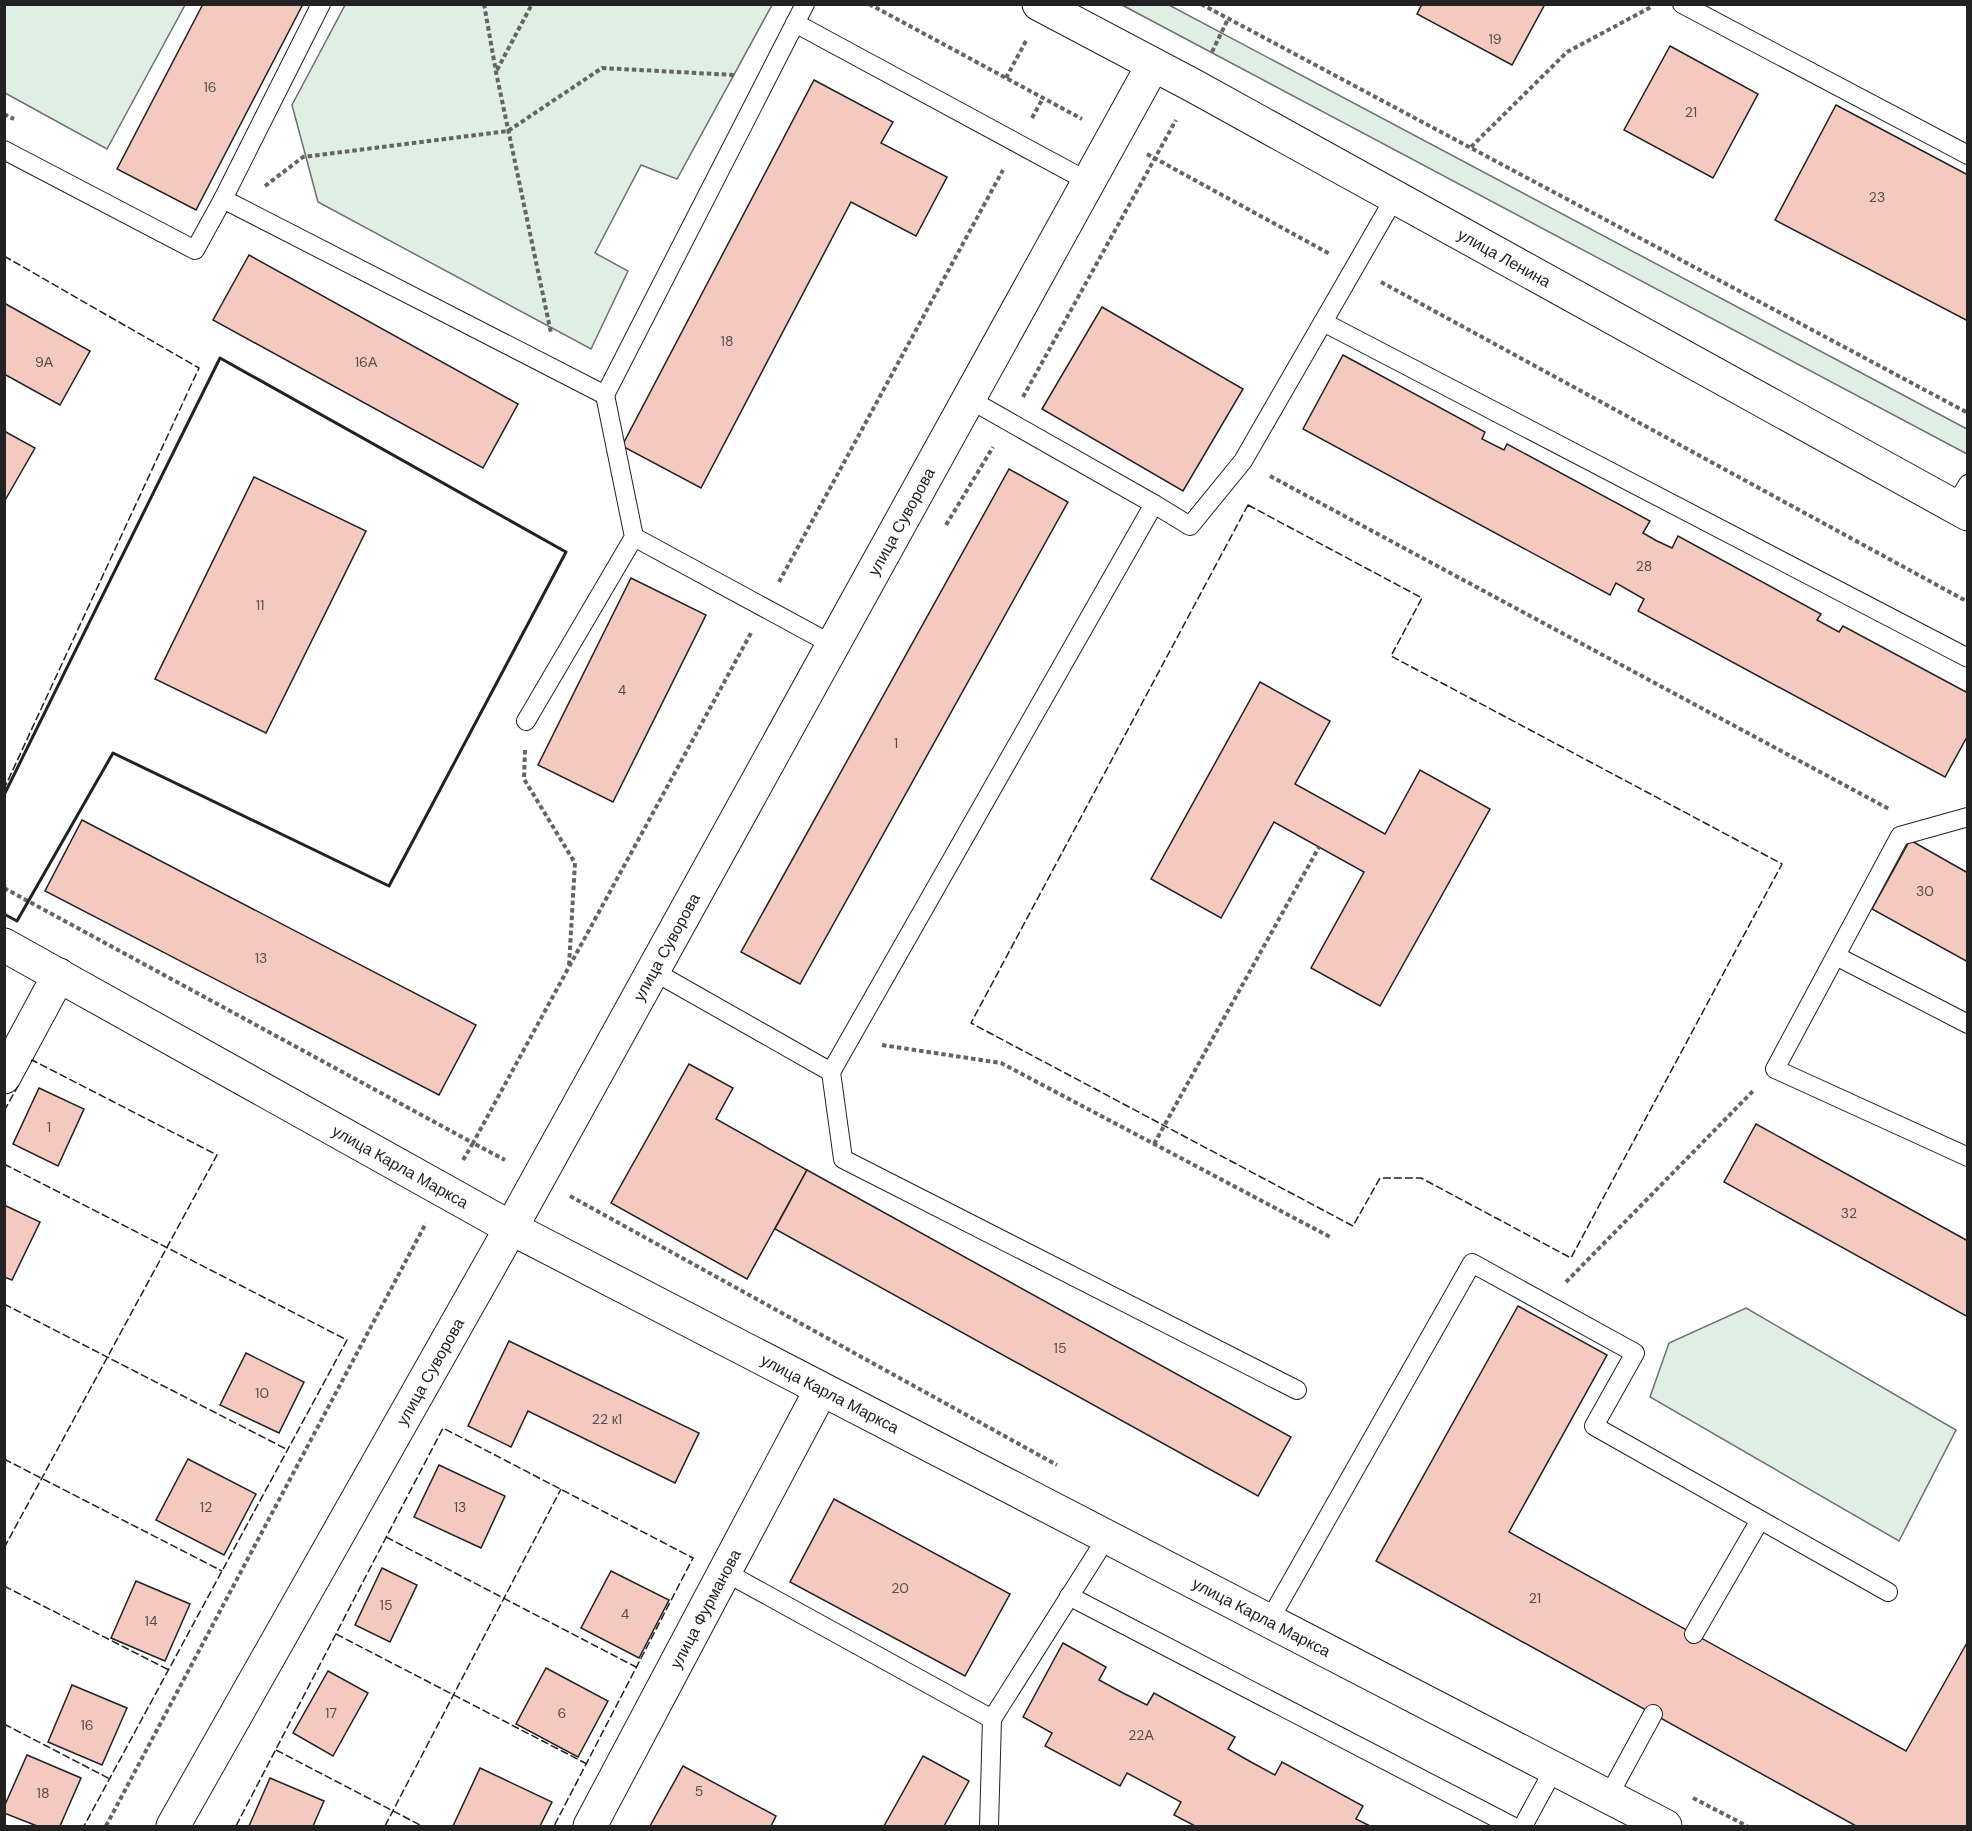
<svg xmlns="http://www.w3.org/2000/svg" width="1972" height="1831" font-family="'DM Sans',sans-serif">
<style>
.green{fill:#e0efe3;stroke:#6f6f6f;stroke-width:1.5}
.building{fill:#f3c9c0;stroke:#222;stroke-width:1.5}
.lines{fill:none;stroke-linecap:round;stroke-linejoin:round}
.lane-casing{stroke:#222;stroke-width:20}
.street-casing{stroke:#222;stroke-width:35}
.secondary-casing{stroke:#222;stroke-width:35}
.path{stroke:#646464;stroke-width:4;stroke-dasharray:4.5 3;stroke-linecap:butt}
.lane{stroke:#fff;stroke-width:18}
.street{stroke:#fff;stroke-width:33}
.secondary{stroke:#fff;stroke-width:33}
.fence{stroke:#222;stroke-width:1.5;stroke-dasharray:8 3;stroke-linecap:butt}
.wall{stroke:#222;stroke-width:3}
.labels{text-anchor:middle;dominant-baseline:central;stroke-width:4.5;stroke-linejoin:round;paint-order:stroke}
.number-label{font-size:14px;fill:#564c4a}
.street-label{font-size:16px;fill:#222;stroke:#fff}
</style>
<rect width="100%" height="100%" fill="#fff"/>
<g class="green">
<polygon points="4,5 5,4 185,5 107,149 5,93"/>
<polygon points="345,5 345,4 772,5 677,179 641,165 595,253 628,271 591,349 318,202 292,105"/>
<polygon points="1122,5 1169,5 1967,429 1967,454"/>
<polygon points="1746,1308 1956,1430 1899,1541 1650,1397 1669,1343"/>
</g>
<g class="building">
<polygon points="203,4 303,4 196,210 117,169"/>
<polygon points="1422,4 1545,4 1512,65 1417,14"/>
<polygon points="1670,46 1758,94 1713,178 1624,130"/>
<polygon points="814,80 893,122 881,143 947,177 916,236 851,202 701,488 622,446"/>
<polygon points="1836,105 1968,175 1968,321 1775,220"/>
<polygon points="249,255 518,404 483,468 213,320"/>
<polygon points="4,303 90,351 60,405 4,374"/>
<polygon points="1102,307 1243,389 1183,491 1042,409"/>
<polygon points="1343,355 1485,432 1482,439 1504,450 1507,444 1650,521 1643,533 1657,541 1672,548 1678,536 1821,614 1817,620 1839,632 1843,626 1968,693 1968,735 1945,777 1638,611 1644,599 1616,583 1610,595 1303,429"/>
<polygon points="4,431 35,448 4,502"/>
<polygon points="1009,469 1068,502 800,984 741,952"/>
<polygon points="254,477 366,531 266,733 155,679"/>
<polygon points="631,578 706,615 613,802 538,765"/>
<polygon points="1260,682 1330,721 1295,784 1385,834 1420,770 1490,809 1380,1006 1311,968 1364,872 1274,822 1221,918 1151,879"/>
<polygon points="82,820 476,1025 439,1095 45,891"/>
<polygon points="1910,840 1968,873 1968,962 1872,909"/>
<polygon points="689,1064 733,1088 716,1119 807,1170 747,1279 611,1203"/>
<polygon points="39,1088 84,1109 58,1166 13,1144"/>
<polygon points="1756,1124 1968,1241 1968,1317 1724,1182"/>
<polygon points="807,1170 1291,1437 1258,1496 775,1229"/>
<polygon points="4,1205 40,1222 12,1280 4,1277"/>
<polygon points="1518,1306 1607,1355 1509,1532 1906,1751 1968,1641 1968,1826 1856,1826 1376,1561"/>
<polygon points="509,1341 699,1433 675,1483 528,1411 511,1447 468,1426"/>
<polygon points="246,1353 304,1382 279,1433 220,1405"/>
<polygon points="188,1459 256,1494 224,1555 156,1520"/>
<polygon points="439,1465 505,1496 481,1548 414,1517"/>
<polygon points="834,1499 1010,1594 965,1676 790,1582"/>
<polygon points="382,1568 417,1585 390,1642 355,1625"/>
<polygon points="611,1571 669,1600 639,1658 581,1628"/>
<polygon points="136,1581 190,1604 165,1661 111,1638"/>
<polygon points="1063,1643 1106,1667 1099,1680 1123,1693 1147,1705 1154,1693 1235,1737 1228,1749 1251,1762 1275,1775 1282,1762 1363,1806 1356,1819 1370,1826 1195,1826 1174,1815 1181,1802 1127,1773 1120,1786 1045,1746 1052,1733 1023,1717"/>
<polygon points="546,1668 608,1701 578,1757 516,1724"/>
<polygon points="328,1671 368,1693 333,1756 293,1733"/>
<polygon points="72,1685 127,1708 102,1765 48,1742"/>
<polygon points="27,1755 81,1778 60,1826 37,1826 4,1813 4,1807"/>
<polygon points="923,1756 969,1781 944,1826 884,1826"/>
<polygon points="683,1766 776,1816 771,1826 650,1826"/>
<polygon points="480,1768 552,1802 540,1826 453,1826"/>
<polygon points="270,1778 324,1801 313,1826 249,1826"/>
</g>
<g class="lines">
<g class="lane-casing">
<g id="lane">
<polyline points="321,4 223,199 605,395 805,4"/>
<polyline points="1682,4 1968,155"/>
<polyline points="795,23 1089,182"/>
<polyline points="4,150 195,250 223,199"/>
<polyline points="1323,322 1968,658"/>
<polyline points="1154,504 1190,526 1243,461 1395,197"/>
<polyline points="1954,507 1968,484"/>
<polyline points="634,537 833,645"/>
<polyline points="526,721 634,537 605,395"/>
<polyline points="1968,817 1900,836 1775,1069 1968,1157"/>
<polyline points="1836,956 1968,1024"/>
<polyline points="653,971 831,1072 1154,504 969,399"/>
<polyline points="831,1072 843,1159 1297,1390"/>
<polyline points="725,1572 992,1719"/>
<polyline points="1069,1596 1512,1826"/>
<polyline points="1269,1621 1472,1263 1635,1353 1594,1426 1888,1592"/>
<polyline points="1694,1634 1760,1520"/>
<polyline points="1608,1797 1653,1714"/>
<polyline points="989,1826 992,1719 1107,1537"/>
<polyline points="1523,1826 1554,1769"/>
</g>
</g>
<g class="street-casing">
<g id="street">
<path id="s1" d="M 4,945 L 511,1228 L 1665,1826"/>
<polyline points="4,1077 59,975"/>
<path id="s2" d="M 173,1826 L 511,1228 L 1153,65"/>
<path id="s3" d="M 590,1826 L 821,1390"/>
</g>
</g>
<g class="secondary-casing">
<g id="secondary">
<path id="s4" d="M 1039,4 L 1194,86 L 1968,514"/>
</g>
</g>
<g class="path">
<polyline points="484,4 496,72 551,333"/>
<polyline points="869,4 1082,119"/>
<polyline points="1201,4 1968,413"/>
<polyline points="1212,52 1228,19"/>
<polyline points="497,70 532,4"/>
<polyline points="1006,78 1027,39"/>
<polyline points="4,114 14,119"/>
<polyline points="1032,118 1043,98"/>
<polyline points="1471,147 1567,52 1653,6"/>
<polyline points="1147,154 1330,254"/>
<polyline points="265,186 303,157 508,131 602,68 734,75"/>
<polyline points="1381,282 1968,602"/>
<polyline points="1023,397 1176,120"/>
<polyline points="1270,476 1889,809"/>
<polyline points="946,525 993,447"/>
<polyline points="779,582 1003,170"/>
<polyline points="525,750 524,779 575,863 569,965"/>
<polyline points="4,888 473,1143 751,633"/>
<polyline points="882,1045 1001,1063 1332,1238"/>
<polyline points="1154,1144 1319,847"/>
<polyline points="463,1160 473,1143 505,1160"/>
<polyline points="570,1196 1057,1465"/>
<polyline points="1566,1282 1754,1090"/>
<polyline points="1693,1798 1747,1826"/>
<polyline points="106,1826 426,1223"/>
</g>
<use href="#lane" class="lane"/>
<use href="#street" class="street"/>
<use href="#secondary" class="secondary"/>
<g class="fence">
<polyline points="4,256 199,368 4,789"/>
<polygon points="1248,505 1422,598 1391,656 1782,864 1571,1258 1421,1178 1380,1178 1353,1226 971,1023"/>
<polyline points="4,1111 18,1086"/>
<polyline points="4,1164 347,1340 84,1826"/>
<polyline points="4,1304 288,1450"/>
<polyline points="4,1459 222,1571"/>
<polyline points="386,1537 636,1667"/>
<polyline points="4,1548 217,1155 32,1060 31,1062"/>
<polyline points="4,1586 169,1670"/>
<polyline points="336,1634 587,1764"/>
<polyline points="4,1724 110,1779"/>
<polyline points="276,1750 422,1826"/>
<polyline points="236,1826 443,1428 693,1558 554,1826"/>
<polyline points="385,1826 561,1489"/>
</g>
<polyline class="wall" points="4,795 220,358 566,552 389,886 113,753 17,921 4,914"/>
</g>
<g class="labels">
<g class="number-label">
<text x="1495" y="39">19</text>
<text x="210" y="87">16</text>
<text x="1691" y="112">21</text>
<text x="1877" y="197">23</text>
<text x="727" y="341">18</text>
<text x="44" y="362">9А</text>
<text x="366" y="362">16А</text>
<text x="1644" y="566">28</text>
<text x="260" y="605">11</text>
<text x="622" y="690">4</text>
<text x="896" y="743">1</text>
<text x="1925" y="891">30</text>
<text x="261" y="958">13</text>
<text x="49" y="1127">1</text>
<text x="1849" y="1213">32</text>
<text x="1060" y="1348">15</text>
<text x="262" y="1393">10</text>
<text x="607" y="1419">22 к1</text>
<text x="206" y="1507">12</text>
<text x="460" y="1507">13</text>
<text x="900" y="1588">20</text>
<text x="1535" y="1598">21</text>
<text x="386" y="1605">15</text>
<text x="625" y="1614">4</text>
<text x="151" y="1621">14</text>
<text x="331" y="1713">17</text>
<text x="562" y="1713">6</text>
<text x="87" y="1725">16</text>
<text x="1141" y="1735">22А</text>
<text x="699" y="1791">5</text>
<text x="43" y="1793">18</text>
</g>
<g class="street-label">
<text stroke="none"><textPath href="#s4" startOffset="530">улица Ленина</textPath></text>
<text stroke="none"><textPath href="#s2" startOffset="1494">улица Суворова</textPath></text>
<text stroke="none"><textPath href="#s2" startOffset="1008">улица Суворова</textPath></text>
<text stroke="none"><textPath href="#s1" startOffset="454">улица Карла Маркса</textPath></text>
<text stroke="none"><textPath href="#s2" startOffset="522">улица Суворова</textPath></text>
<text stroke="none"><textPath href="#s1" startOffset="940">улица Карла Маркса</textPath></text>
<text stroke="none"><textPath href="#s3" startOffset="246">улица Фурманова</textPath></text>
<text stroke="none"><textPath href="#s1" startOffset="1426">улица Карла Маркса</textPath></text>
</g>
</g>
<rect width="1972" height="1831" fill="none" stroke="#222222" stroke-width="12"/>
</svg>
